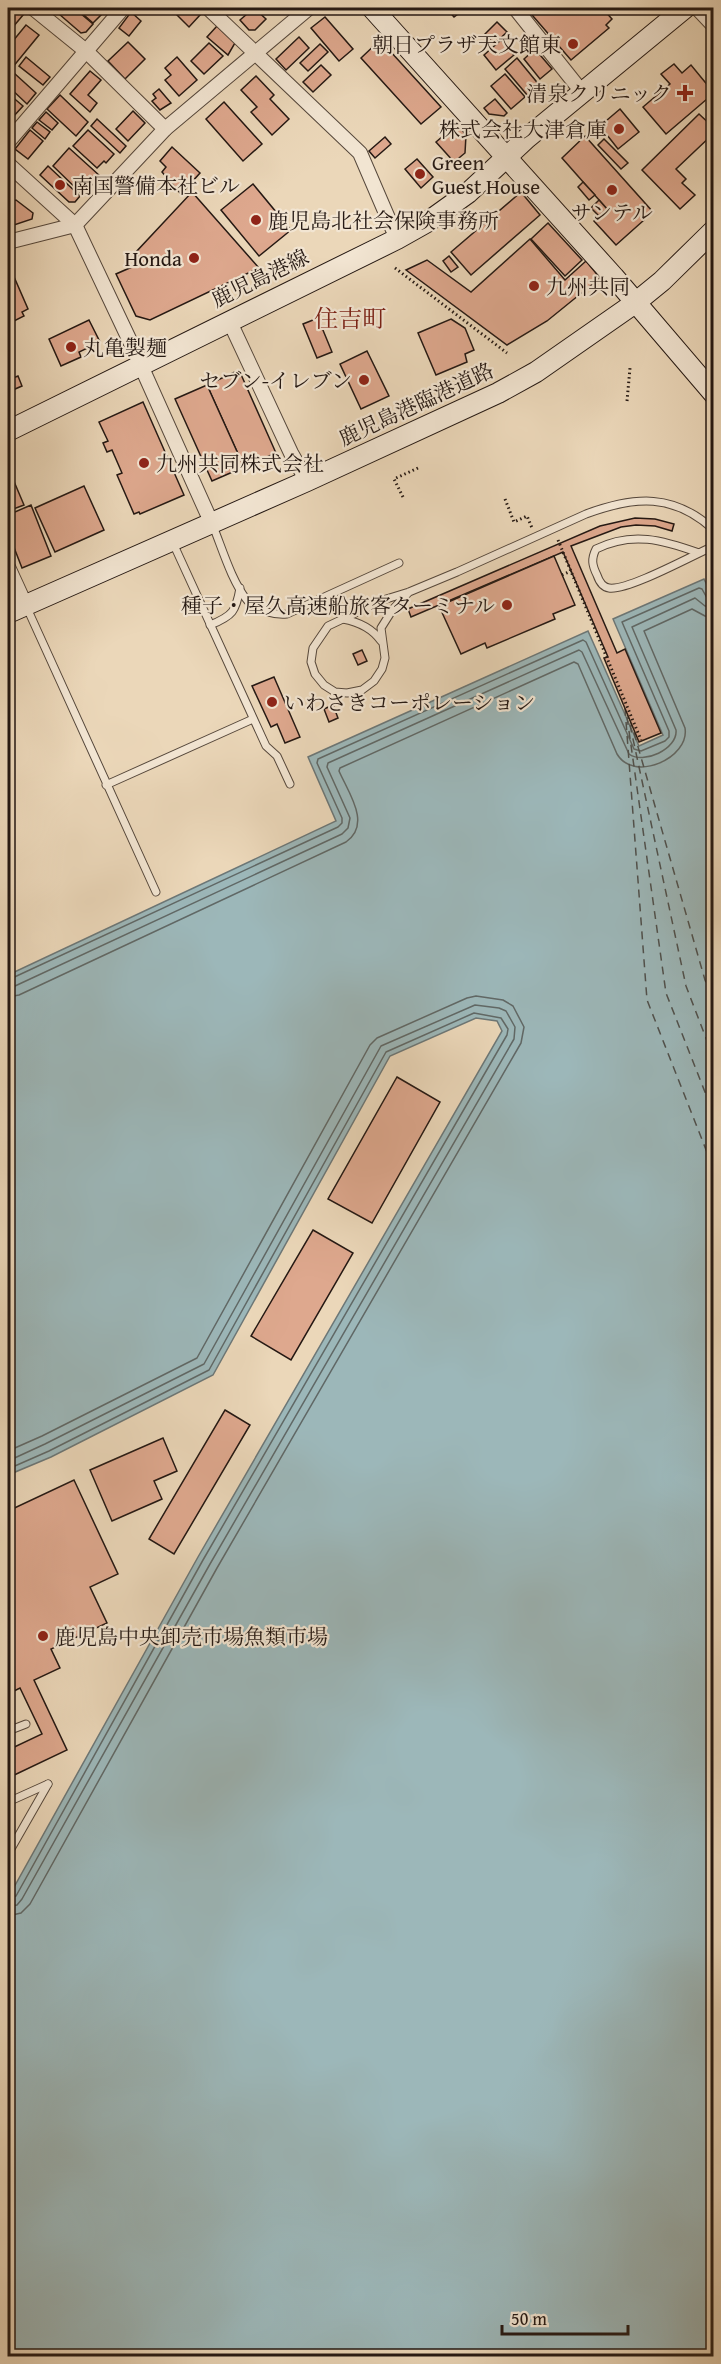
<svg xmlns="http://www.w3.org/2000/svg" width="721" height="2364" font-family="'Gentium Book Plus','Noto Serif JP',serif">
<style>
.water{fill:#9cb7b9;stroke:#6c7777;stroke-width:1.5}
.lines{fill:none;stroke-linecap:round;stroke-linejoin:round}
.shore{stroke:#606866;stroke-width:1.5}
.ferry{stroke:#4e504d;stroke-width:1.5;stroke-dasharray:8 6;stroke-linecap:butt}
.building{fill:#dea88e;stroke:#241813;stroke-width:1.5}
.lane-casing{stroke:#56483c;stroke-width:9}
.street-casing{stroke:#56483c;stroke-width:16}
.secondary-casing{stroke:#241813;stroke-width:22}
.path{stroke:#241813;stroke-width:3;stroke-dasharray:1.5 3;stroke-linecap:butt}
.lane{stroke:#f2e5d2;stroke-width:7}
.street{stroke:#f2e5d2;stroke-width:14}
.secondary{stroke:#f2e5d2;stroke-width:20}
.poi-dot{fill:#8f2418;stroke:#f2e5d2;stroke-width:2}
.labels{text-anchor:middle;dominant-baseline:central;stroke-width:4.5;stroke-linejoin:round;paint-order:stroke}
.poi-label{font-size:21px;fill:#241813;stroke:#f2e5d2;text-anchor:start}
.street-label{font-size:21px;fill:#241813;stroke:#f2e5d2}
.quarter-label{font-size:24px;fill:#7a1f14;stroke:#f2e5d2}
</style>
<rect width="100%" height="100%" fill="#ebd7b9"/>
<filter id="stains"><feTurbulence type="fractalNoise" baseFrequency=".00333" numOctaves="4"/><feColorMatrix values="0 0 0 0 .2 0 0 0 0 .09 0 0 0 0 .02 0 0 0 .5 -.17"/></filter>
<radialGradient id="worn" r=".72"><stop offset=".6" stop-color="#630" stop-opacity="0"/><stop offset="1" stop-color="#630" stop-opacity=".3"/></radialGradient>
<polygon class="water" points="704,579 714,600 713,2356 8,2356 8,1898 198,1557 502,1031 497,1021 476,1018 390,1056 213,1375 51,1457 8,1475 8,975 336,821 308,757 588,631 639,746 663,735 613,619"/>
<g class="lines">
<g class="shore">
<polyline points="8,980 338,827 342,823 342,818 317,763 318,759 583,640 586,642 634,749 641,751 665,741 669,737 669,731 622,622 699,588 702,589 707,598 714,600"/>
<path d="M 8,988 L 15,986 L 342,834 L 348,828 L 350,818 L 327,767 L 328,763 L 579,650 L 582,652 L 629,754 C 643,765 678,749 676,730 L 632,627 L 695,598 L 705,606 L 714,608"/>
<path d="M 8,997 L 19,995 L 346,842 C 372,824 348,792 339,771 L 340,768 L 574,662 L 578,664 L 617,754 C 634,783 690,758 685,728 L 644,631 L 692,609 L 705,616 L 714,617"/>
<polyline points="8,1451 42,1436 197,1358 370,1045 377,1038 467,998 476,996 503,1000 513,1006 524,1027 521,1043 217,1568 30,1904 21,1913 8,1916"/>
<polyline points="8,1461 45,1444 204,1364 381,1046 475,1005 499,1008 506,1011 515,1027 514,1039 210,1564 22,1899 17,1905 8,1907"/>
<polyline points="8,1469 49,1451 209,1370 386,1052 474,1013 501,1018 508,1029 507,1035 203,1560 16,1896 8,1899"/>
</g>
<g class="ferry">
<polyline points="625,708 647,1000 714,1170"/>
<polyline points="627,711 686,986 714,1059"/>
<polyline points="627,717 666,993 714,1115"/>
<polyline points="630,719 705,980 714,1002"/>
</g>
</g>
<g class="building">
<polygon points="8,8 14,8 23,15 13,27 8,23"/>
<polygon points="64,8 74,8 93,24 86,32 81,33 59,14"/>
<polygon points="76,8 101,8 105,11 93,23"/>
<polygon points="170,8 192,8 200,15 189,27"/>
<polygon points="254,8 266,19 255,30 249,30 240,20"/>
<polygon points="446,8 466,8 454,17"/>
<polygon points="526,8 581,8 587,14 595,8 602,8 612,19 606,25 609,28 571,60"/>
<polygon points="131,12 141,21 129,36 119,28"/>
<polygon points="325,17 353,49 339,61 311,28"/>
<polygon points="497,22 507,32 494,44 485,34"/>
<polygon points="26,25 39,35 8,73 8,47"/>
<polygon points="217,26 235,43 228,55 207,37"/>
<polygon points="299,37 309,48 286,70 276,59"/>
<polygon points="380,40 441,107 421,124 361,58"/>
<polygon points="501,40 514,55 496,70 484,55"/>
<polygon points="128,42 145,59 125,79 108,61"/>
<polygon points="209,43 223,56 204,74 191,61"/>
<polygon points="320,44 328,52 308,71 300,63"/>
<polygon points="535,49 552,69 540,79 524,59"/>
<polygon points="26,57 50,77 43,85 19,66"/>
<polygon points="177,57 197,80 179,96 165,80 171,75 165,68"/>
<polygon points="517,58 540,86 528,96 505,69"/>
<polygon points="674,64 682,73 691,65 714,93 666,134 643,107 670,84 661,74"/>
<polygon points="321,65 331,75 313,92 303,82"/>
<polygon points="90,71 101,80 88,95 97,103 90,112 70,94"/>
<polygon points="14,73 36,93 27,104 8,86 8,80"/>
<polygon points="505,74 525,97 511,109 491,86"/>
<polygon points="256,76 274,95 270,99 289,119 272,135 251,112 257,107 241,90"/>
<polygon points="159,89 171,103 160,110 152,101 156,98 153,94"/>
<polygon points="10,95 23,106 13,117 8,113 8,98"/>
<polygon points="60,95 88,122 76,136 47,109"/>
<polygon points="495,99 507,113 504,116 489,114 484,108"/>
<polygon points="224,102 262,144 243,161 206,119"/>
<polygon points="620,109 639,132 618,149 600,126"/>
<polygon points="133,111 145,123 128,141 116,129"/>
<polygon points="46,112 58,123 52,130 39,120"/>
<polygon points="699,114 714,128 714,133 676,169 686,179 682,183 695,195 680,209 642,170"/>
<polygon points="97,119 126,146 120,153 91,126"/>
<polygon points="37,122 50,132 45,139 32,128"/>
<polygon points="457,124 466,135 465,153 454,162 436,142"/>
<polygon points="30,130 43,141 28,159 15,149"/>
<polygon points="88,130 114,154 106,163 104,161 97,168 73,146"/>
<polygon points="585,136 653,212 616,245 594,221 607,209 562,158"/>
<polygon points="385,137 391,144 375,158 369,151"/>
<polygon points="604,139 628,163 621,169 598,145"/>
<polygon points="172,147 200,173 181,194 162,172 166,167 160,161"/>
<polygon points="69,148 100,176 83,195 53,166"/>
<polygon points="417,159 433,177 421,188 405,169"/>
<polygon points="48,166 80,196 75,202 69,202 40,175"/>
<polygon points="583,182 595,195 589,200 578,187"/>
<polygon points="253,184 291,230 259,256 221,210"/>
<polygon points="192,192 259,268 150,320 136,316 116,274 141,263 136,252"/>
<polygon points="521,192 540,215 471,275 451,252"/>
<polygon points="16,200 33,213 32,219 8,227 8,202"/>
<polygon points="599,200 607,209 599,216 591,208"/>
<polygon points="548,223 582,260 565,276 531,239"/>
<polygon points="530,239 565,280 586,261 600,278 547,321 507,345 406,270 427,260 471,292"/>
<polygon points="449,256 458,267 451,272 443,261"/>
<polygon points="8,263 28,309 22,312 24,316 8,324"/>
<polygon points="318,318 332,352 317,358 303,324"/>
<polygon points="451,319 465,328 474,350 465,354 467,362 436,375 418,333"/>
<polygon points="89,320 100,342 79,352 81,357 61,366 49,339"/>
<polygon points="367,351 389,396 361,409 340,364"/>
<polygon points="239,370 276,453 244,467 207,385"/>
<polygon points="18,376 22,386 8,392 8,380"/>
<polygon points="207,385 244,467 212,481 175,399"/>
<polygon points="143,402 184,495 140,514 139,512 134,514 117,475 122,473 112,450 107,452 103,443 108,441 99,422"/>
<polygon points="10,472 24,505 8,511 8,473"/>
<polygon points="84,486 104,530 55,552 35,508"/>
<polygon points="31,505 51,556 22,568 8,532 8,515"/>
<polygon points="635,518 655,519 674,524 672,531 655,526 636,525 621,527 571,546 617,653 625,649 661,733 639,742 604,658 608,657 563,552 411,617 408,609 600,526"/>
<polygon points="554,556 575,605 553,614 555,619 487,648 485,643 461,654 439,606"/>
<polygon points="362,650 367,661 358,665 353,654"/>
<polygon points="274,677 300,737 285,743 277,724 271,727 252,686"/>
<polygon points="333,705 338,718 329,722 324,709"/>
<polygon points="397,1077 440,1102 372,1223 328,1199"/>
<polygon points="313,1230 353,1253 291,1360 251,1336"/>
<polygon points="225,1410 250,1425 174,1554 149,1539"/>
<polygon points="163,1438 177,1471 154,1481 162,1499 112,1521 90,1470"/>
<polygon points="74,1480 118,1574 90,1587 107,1623 51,1649 60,1668 34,1680 67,1750 8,1778 8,1750 42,1734 20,1688 8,1694 8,1511"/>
</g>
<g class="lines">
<g class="lane-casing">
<g id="lane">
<path d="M 213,526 C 222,548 232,582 247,600 C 256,611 274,615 287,614 L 399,563"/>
<polyline points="173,543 266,746 277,756 290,784"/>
<path d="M 699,553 C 663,540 632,531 596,549 C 591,559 592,565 597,575 C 599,581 602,587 609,588 C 628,591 693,555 714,546"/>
<path d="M 409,592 L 393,609 L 381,628 L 385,658 L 382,669 L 374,681 L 362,690 L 347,693 L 335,692 L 324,685 L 315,674 L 311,662 L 313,648 L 328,626 L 383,600 L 409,592 L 457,572 L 586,514 C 635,496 674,493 714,530"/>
<polyline points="27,608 156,892"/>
<path d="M 343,619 C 359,622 372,628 381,641"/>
<path d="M 210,625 C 233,616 236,611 240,588"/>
<polyline points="106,785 253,719"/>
<polyline points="8,1731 26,1724"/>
<polyline points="8,1802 48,1784"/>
<polyline points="8,1854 48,1784"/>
</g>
</g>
<g class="street-casing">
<g id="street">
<polyline points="33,8 86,51 165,129"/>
<polyline points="208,8 360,153 397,239"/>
<polyline points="515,8 582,92"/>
<polyline points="697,8 714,26"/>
<polyline points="8,142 123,8"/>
<polyline points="8,164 75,225 129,339 212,524"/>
<polyline points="8,242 75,225 165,129 309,8"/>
<polyline points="229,320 291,453 307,481"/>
<polyline points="8,567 25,604"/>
</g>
</g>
<g class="secondary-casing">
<g id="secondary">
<polyline points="372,8 614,277 714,394"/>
<polyline points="8,431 397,239 429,221 468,193 527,138 685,8"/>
<polyline points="8,613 307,481 498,393 536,372 635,303 662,281 714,230"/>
</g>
</g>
<g class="path">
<polyline points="395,268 507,353"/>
<polyline points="627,401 630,368"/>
<polyline points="403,497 394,479 418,468"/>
<polyline points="505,499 514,522 527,516 532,528"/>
<polyline points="558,540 641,740"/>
<polyline points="562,575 571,571"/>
</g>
<use href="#lane" class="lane"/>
<use href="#street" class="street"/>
<use href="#secondary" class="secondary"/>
</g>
<g class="poi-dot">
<circle cx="573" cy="44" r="6"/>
<path d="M682 84h6v6h6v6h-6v6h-6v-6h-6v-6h6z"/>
<circle cx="619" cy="129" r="6"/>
<circle cx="420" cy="174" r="6"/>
<circle cx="60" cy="185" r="6"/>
<circle cx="612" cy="190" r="6"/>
<circle cx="256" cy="220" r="6"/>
<circle cx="194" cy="258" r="6"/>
<circle cx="534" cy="286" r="6"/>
<circle cx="71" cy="347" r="6"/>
<circle cx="364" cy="380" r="6"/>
<circle cx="144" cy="463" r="6"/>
<circle cx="507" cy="605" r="6"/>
<circle cx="272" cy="702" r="6"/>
<circle cx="43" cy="1636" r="6"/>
</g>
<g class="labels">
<g class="poi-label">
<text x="561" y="44" text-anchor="end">朝日プラザ天文館東</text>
<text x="672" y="93" text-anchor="end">清泉クリニック</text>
<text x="607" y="129" text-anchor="end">株式会社大津倉庫</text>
<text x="432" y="162">Green<tspan x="432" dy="24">Guest House</tspan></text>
<text x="72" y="185">南国警備本社ビル</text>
<text x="612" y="212" text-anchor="middle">サンテル</text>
<text x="268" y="220">鹿児島北社会保険事務所</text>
<text x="182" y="258" text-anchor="end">Honda</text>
<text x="546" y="286">九州共同</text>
<text x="83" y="347">丸亀製麺</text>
<text x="352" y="380" text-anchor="end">セブン-イレブン</text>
<text x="156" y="463">九州共同株式会社</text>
<text x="495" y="605" text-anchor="end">種子・屋久高速船旅客ターミナル</text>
<text x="284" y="702">いわさきコーポレーション</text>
<text x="55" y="1636">鹿児島中央卸売市場魚類市場</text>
</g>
<g class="street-label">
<text transform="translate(260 278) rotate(-26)">鹿児島港線</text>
<text transform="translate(416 404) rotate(-25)">鹿児島港臨港道路</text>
</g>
<g class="quarter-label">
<text x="350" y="318">住吉町</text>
</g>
</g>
<rect width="721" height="2364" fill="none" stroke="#ebd7b9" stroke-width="30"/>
<rect x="9" y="9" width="703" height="2346" fill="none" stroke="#241813" stroke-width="3"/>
<rect x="15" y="15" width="691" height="2334" fill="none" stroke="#241813" stroke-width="1.5"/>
<path d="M502 2325v9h126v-9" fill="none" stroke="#241813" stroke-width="3"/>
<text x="511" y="2325" font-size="18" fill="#241813" stroke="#f2e5d2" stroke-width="4.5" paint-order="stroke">50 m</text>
<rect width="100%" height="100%" filter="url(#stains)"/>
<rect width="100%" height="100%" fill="url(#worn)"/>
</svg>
